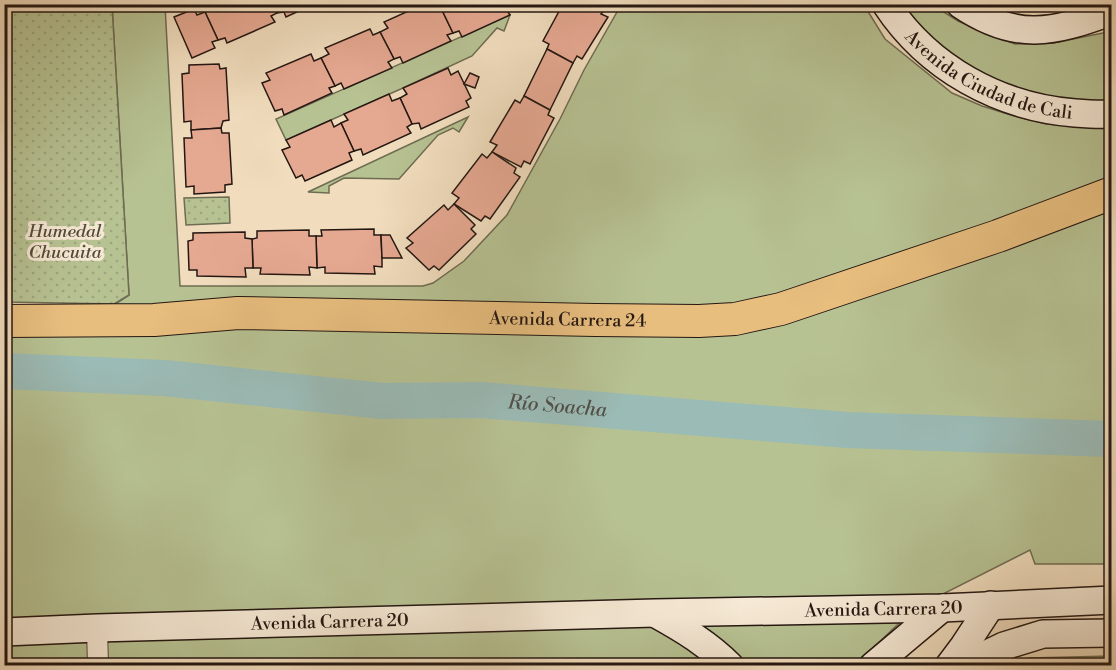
<svg xmlns="http://www.w3.org/2000/svg" width="1116" height="670" font-family="'Libre Bodoni',serif">
<style>
.grass{fill:#b7c293;stroke:#6e6c52;stroke-width:1.5}
.park{fill:url(#park-dots);stroke:#6e6c52;stroke-width:1.5}
.lines{fill:none;stroke-linecap:round;stroke-linejoin:round}
.river{stroke:#9bbbb6;stroke-width:36}
.building{fill:#e5a891;stroke:#241712;stroke-width:1.5}
.street-casing{stroke:#57483d;stroke-width:22}
.secondary-casing{stroke:#241712;stroke-width:30}
.primary-casing{stroke:#241712;stroke-width:34}
.street{stroke:#f6e9d5;stroke-width:20}
.secondary{stroke:#f6e9d5;stroke-width:27}
.primary{stroke:#e8be7f;stroke-width:32}
.labels{text-anchor:middle;dominant-baseline:central;stroke-width:6;stroke-linejoin:round;paint-order:stroke}
.street-label{font-size:18px;fill:#241712;stroke:#f6e9d5}
.park-label{font-size:18px;font-style:italic;fill:#504a39;stroke:#f6e9d5}
.water-label{font-size:20px;font-style:italic;fill:#4e504b;stroke:#f6e9d5}
</style>
<defs>
<pattern id="park-dots" width="8" height="8" patternUnits="userSpaceOnUse" patternTransform="scale(1.5)"><rect width="8" height="8" fill="#b7c293"/><path d="M2 2h.1M6 6h.1" fill="none" stroke="#9da67e" stroke-width="1.8" stroke-linecap="round"/></pattern>
</defs>
<rect width="100%" height="100%" fill="#f1ddbe"/>
<filter id="stains"><feTurbulence type="fractalNoise" baseFrequency=".00333" numOctaves="4"/><feColorMatrix values="0 0 0 0 .2 0 0 0 0 .09 0 0 0 0 .02 0 0 0 .5 -.17"/></filter>
<radialGradient id="worn" r=".72"><stop offset=".6" stop-color="#630" stop-opacity="0"/><stop offset="1" stop-color="#630" stop-opacity=".3"/></radialGradient>
<g class="grass">
<polygon points="112,5 165,5 180,286 423,286 433,283 464,261 507,215 560,119 584,70 621,5 864,5 885,39 952,93 982,106 1014,116 1046,124 1075,126 1111,120 1111,564 1035,564 1030,550 915,608 855,665 621,666 579,660 413,666 5,666 5,323 114,305 129,295"/>
<polygon points="896,5 933,5 958,21 988,34 1015,44 1053,43 1103,33 1111,28 1111,102 1060,101 965,71"/>
<polygon points="510,15 504,31 497,28 472,56 403,88 286,140 276,119"/>
<polygon points="468,117 459,132 453,128 438,135 399,179 344,178 329,186 329,193 308,192"/>
<polygon points="1111,656 1111,665 1008,665 1029,658"/>
</g>
<g class="park">
<polygon points="5,4 112,5 129,295 114,304 5,302"/>
<polygon points="229,197 230,223 186,225 184,198"/>
</g>
<g class="lines">
<path class="river" id="s1" d="M 4,371 L 164,378 L 382,401 L 481,400 L 847,430 L 1112,439"/>
</g>
<g class="building">
<polygon points="210,4 273,4 277,13 271,16 275,22 227,43 225,38 218,40 205,12 212,9"/>
<polygon points="273,4 314,4 286,17 284,12 277,13"/>
<polygon points="424,4 430,4 432,9 440,6 453,33 447,35 451,41 403,63 400,57 394,59 380,32 388,28 384,22"/>
<polygon points="442,4 510,4 511,6 506,9 510,15 462,37 459,31 453,33 440,6"/>
<polygon points="563,4 599,4 606,8 601,14 608,17 582,59 577,56 573,63 547,49 549,44 543,41"/>
<polygon points="194,9 197,15 205,12 218,40 212,42 215,48 192,58 174,17"/>
<polygon points="370,29 373,35 380,32 394,59 388,62 392,68 344,89 341,83 335,86 321,58 329,54 325,48"/>
<polygon points="547,49 573,63 550,110 524,96"/>
<polygon points="311,54 314,61 321,58 335,86 329,88 332,93 284,115 282,109 275,111 262,83 270,80 266,73"/>
<polygon points="219,64 220,69 226,68 229,120 223,121 221,128 191,130 191,121 184,122 182,74 189,73 189,65"/>
<polygon points="448,68 451,75 458,71 471,98 466,101 469,107 421,129 419,123 412,124 400,98 407,94 403,88"/>
<polygon points="470,73 479,77 475,88 464,84"/>
<polygon points="389,94 392,101 400,98 412,124 407,127 411,133 363,155 361,149 354,151 341,123 348,120 344,114"/>
<polygon points="524,96 550,110 548,115 554,118 530,164 524,161 521,167 492,152 497,145 490,142 515,100 520,103"/>
<polygon points="331,120 334,127 341,123 354,151 349,153 352,160 305,181 302,175 296,178 282,150 290,147 286,140"/>
<polygon points="221,128 222,133 229,133 232,184 225,185 225,192 194,194 194,186 186,187 184,138 192,138 191,130"/>
<polygon points="492,152 516,168 514,173 520,177 490,219 485,216 481,221 454,204 459,198 452,193 482,154 487,158"/>
<polygon points="454,204 475,225 471,229 476,234 439,270 434,266 429,270 406,248 413,243 407,238 444,205 448,210"/>
<polygon points="374,229 374,235 381,235 382,258 382,267 374,266 375,274 325,273 325,267 317,268 316,236 322,236 321,230"/>
<polygon points="309,230 309,236 316,236 317,268 309,267 310,275 260,274 261,268 253,268 252,239 257,238 257,231"/>
<polygon points="245,232 245,238 252,239 253,268 245,268 246,277 197,276 197,270 189,270 188,241 193,240 193,233"/>
<polygon points="381,235 390,235 402,258 382,258"/>
</g>
<g class="lines">
<g class="street-casing">
<polyline id="street" points="97,628 98,666"/>
</g>
<g class="secondary-casing">
<g id="secondary">
<path id="s2" d="M 886,4 C 928,68 999,107 1075,113 C 1087,114 1099,115 1112,114"/>
<path d="M 960,4 C 1016,42 1053,33 1112,11"/>
<path d="M 656,614 C 683,629 708,644 730,666"/>
<path id="s3" d="M 4,632 L 97,628 L 655,613 L 942,608 L 1112,600"/>
<polyline points="873,666 942,608"/>
<polyline points="949,666 964,646 991,605"/>
<polyline points="967,666 975,660 1004,646 1043,634 1112,633"/>
</g>
</g>
<g class="primary-casing">
<g id="primary">
<path id="s4" d="M 4,321 L 154,320 L 238,313 L 595,320 L 699,321 L 735,319 L 781,309 L 998,236 L 1112,193"/>
</g>
</g>
<use href="#street" class="street"/>
<use href="#secondary" class="secondary"/>
<use href="#primary" class="primary"/>
</g>
<g class="labels">
<g class="street-label">
<text stroke="none"><textPath href="#s2" startOffset="130">Avenida Ciudad de Cali</textPath></text>
<text stroke="none"><textPath href="#s4" startOffset="564">Avenida Carrera 24</textPath></text>
<text stroke="none"><textPath href="#s3" startOffset="880">Avenida Carrera 20</textPath></text>
<text stroke="none"><textPath href="#s3" startOffset="326">Avenida Carrera 20</textPath></text>
</g>
<g class="park-label">
<text x="65" y="231">Humedal<tspan x="65" dy="21">Chucuita</tspan></text>
</g>
<g class="water-label">
<text stroke="none"><textPath href="#s1" startOffset="555">Río Soacha</textPath></text>
</g>
</g>
<rect width="1116" height="670" fill="none" stroke="#f1ddbe" stroke-width="24"/>
<rect x="6" y="6" width="1104" height="658" fill="none" stroke="#241712" stroke-width="3"/>
<rect x="12" y="12" width="1092" height="646" fill="none" stroke="#241712" stroke-width="1.5"/>
<rect width="100%" height="100%" filter="url(#stains)"/>
<rect width="100%" height="100%" fill="url(#worn)"/>
</svg>
